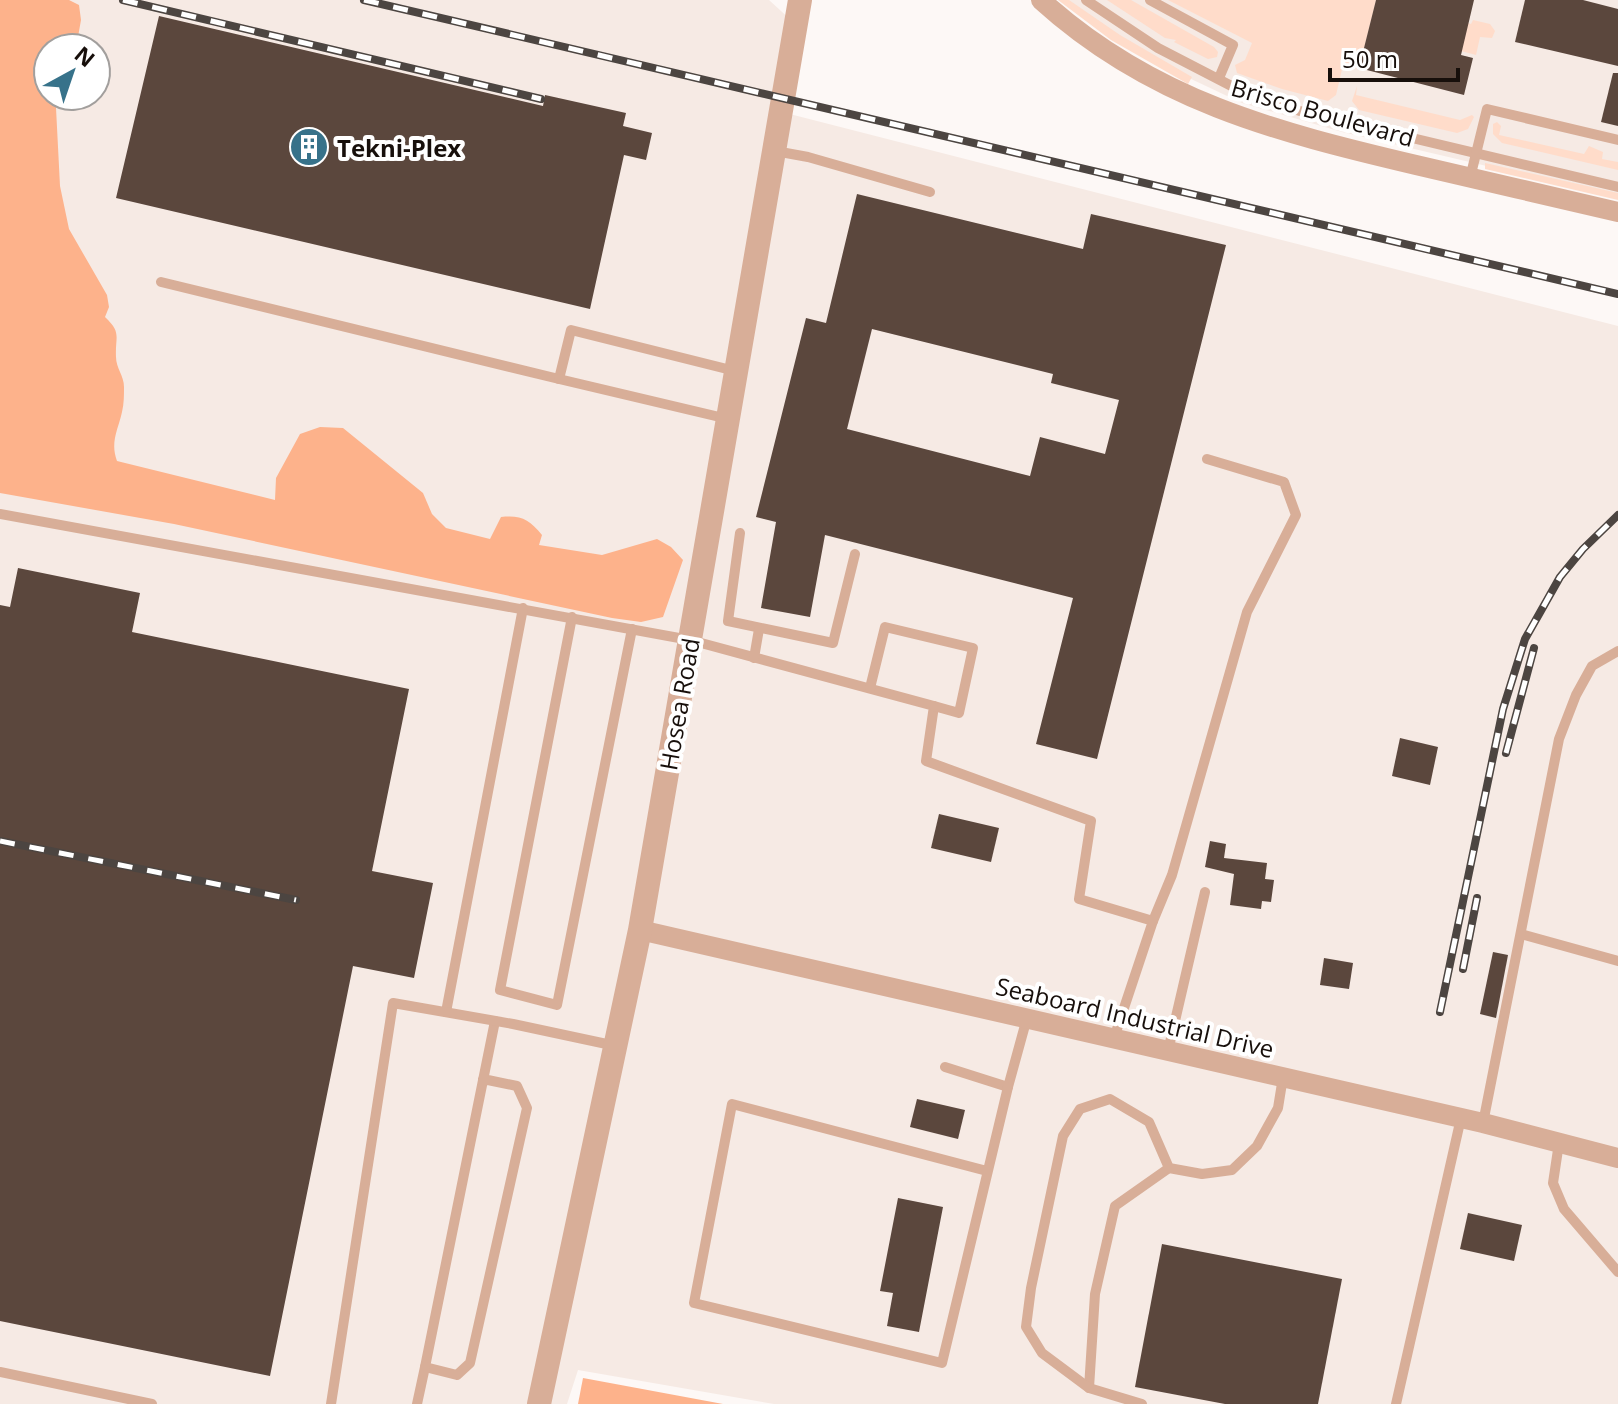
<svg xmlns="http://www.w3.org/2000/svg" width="1618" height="1404" font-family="'Open Sans',sans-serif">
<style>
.built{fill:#f6eae4;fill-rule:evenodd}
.green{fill:#ffdcca}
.forest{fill:#fdb28b}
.building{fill:#5b473d;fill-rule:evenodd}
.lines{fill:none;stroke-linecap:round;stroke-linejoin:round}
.service{stroke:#d8ae98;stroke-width:10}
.minor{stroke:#d8ae98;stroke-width:20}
.tertiary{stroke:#d8ae98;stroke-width:24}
.rail-casing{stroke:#4c4541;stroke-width:8}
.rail{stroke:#fff;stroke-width:5;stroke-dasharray:15;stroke-linecap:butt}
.labels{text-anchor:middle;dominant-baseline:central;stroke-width:8;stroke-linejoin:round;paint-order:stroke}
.street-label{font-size:24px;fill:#170f0b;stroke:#fff}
.poi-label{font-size:24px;font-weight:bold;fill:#170f0b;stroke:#fff;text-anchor:start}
</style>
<rect width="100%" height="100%" fill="#fdf8f6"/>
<g class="built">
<path d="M 0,0 L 769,0 L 793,22 L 778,111 L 1618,326 L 1618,1404 L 774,1404 L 578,1370 L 567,1404 L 0,1404 ZM 48,48 L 96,48 L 96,96 L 48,96 Z"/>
<polygon points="1065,0 1618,0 1618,197 1342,132 1242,103 1155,62"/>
</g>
<g class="green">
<polygon points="1058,0 1069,0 1120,35 1192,77 1188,84 1111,40"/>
<polygon points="1107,0 1131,0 1214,47 1218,52 1217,57 1208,59 1174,42 1176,40 1165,38"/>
<polygon points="1168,0 1376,0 1359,69 1343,65 1336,95 1328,101 1282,89 1237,73 1235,65 1245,60 1252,43"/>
<polygon points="1473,20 1490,24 1495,31 1492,38 1480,37 1476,55 1461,51 1468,23 1471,24"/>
<polygon points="1357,86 1356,95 1460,120 1472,115 1474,117 1468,129 1457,133 1359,110 1352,101"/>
<polygon points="1497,122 1501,126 1499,135 1584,154 1589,146 1603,152 1602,159 1618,162 1618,170 1502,143 1493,134 1493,124"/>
<polygon points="1485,163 1618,193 1618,200 1485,169"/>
</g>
<g class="forest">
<path d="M 0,0 L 69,0 L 79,5 L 81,20 L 76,48 L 48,48 L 48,96 L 58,96 L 56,108 L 60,186 L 69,229 L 107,295 L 109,307 L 105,317 C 122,333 115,336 116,357 C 116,368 124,376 124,387 C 124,395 124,404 122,412 C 118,430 110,442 117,461 L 275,500 L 276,478 L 300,434 L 320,427 L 343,428 L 423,493 L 432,514 L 446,528 L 490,539 L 501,517 C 521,515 529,519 542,535 L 539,545 L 602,555 L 657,539 L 671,547 L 683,560 L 663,617 L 641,622 L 612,618 L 174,524 L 0,493 Z"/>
<polygon points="583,1378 723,1404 578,1404"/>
</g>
<g class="building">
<polygon points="1376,0 1474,0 1461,55 1473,58 1464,95 1359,68"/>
<polygon points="1525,0 1583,0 1618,9 1618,66 1515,42"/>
<polygon points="159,16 543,106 545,95 626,113 623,126 652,133 646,160 624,155 590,309 116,198"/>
<polygon points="1613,73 1618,73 1618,126 1601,122"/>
<path d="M 857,194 L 1083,249 L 1091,214 L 1226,245 L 1097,759 L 1036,744 L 1073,598 L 825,535 L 810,617 L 761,608 L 776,522 L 756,517 L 806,318 L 826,323 ZM 872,329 L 1053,374 L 1051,383 L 1119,400 L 1105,454 L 1040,437 L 1030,476 L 847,429 Z"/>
<polygon points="18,568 140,593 132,632 409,689 372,871 433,883 414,978 353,966 270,1376 0,1321 0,605 10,607"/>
<polygon points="1400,738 1438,747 1430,785 1392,776"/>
<polygon points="939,814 999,828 991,862 931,848"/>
<polygon points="1210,841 1226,844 1224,858 1267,863 1265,879 1274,880 1271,902 1262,901 1261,909 1230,905 1234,874 1205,867"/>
<polygon points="1493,952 1508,955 1496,1018 1480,1014"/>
<polygon points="1324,958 1353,963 1349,989 1320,985"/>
<polygon points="917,1099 965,1110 958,1139 910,1127"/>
<polygon points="898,1198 943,1207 919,1332 887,1326 893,1293 880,1291"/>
<polygon points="1468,1213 1522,1225 1514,1261 1460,1249"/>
<polygon points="1162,1244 1342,1279 1318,1404 1225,1404 1135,1387"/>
</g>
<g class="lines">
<g class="service">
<polyline points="1086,0 1158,48 1245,93 1303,112 1618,187"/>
<polyline points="1150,0 1233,45 1219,78"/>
<polyline points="775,151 808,157 930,192"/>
<polyline points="1470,178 1487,109 1618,140"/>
<polyline points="161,282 559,379 571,330 735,371"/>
<polyline points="559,379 728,419"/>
<polyline points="0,514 690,640 934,706 926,761 1091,821 1079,899 1153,921 1114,1038"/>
<polyline points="740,533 728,621 833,643 855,554"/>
<polyline points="572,617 500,990 557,1005 632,629"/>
<polyline points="754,658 759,629"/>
<polyline points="870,688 885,627 973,648 959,713 934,706"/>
<polyline points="1153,921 1172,875 1247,612 1296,515 1284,482 1207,459"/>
<polyline points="1521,934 1618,961"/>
<polyline points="446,1012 523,608"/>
<polyline points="1168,1051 1205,892"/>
<polyline points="945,1067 1008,1087 1027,1018"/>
<polyline points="483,1079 517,1086 527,1108 470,1363 457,1375 425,1367 495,1021"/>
<polyline points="1483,1123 1559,739 1576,695 1592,666 1618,651"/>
<polyline points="1559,1143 1553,1183 1564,1209 1618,1272"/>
<polyline points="987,1171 732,1104 694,1303 942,1363 1008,1087"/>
<polyline points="0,1372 152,1404"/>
<polyline points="1089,1388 1095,1294 1115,1206 1169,1168"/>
<polyline points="331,1404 393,1003 513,1024 616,1046"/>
<polyline points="417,1404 425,1367"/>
<polyline points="1142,1404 1089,1388 1042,1353 1026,1327 1031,1288 1063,1136 1080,1109 1110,1099 1149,1122 1169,1168 1202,1174 1232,1170 1257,1146 1278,1108 1283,1077"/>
<polyline points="1396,1404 1461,1118"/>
</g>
<g class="minor">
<path d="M 1041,0 C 1151,100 1276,132 1416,165 C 1483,181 1551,196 1618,212"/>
<polyline points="640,930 1483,1123 1618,1158"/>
</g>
<polyline class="tertiary" points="539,1404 640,930 800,0"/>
<g class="rail-casing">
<g id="rail">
<polyline points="123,0 541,99"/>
<polyline points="364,0 1618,294"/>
<polyline points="1506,753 1534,648"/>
<polyline points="0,841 296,900"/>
<polyline points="1463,969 1477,898"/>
<polyline points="1440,1012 1503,709 1525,639 1560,577 1583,549 1618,515"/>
</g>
</g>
<use href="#rail" class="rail"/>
</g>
<defs>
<g id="building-disc" transform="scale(2)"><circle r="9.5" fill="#37728a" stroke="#fff"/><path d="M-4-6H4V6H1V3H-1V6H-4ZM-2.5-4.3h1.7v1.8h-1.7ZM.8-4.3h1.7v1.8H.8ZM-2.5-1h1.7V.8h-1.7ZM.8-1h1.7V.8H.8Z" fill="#fff"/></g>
</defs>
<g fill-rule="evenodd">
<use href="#building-disc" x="309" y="147"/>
</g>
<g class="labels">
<g class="street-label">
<text transform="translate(1323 112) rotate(16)">Brisco Boulevard</text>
<text transform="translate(679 704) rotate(-80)">Hosea Road</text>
<text transform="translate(1135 1017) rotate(13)">Seaboard Industrial Drive</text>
</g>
<g class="poi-label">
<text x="337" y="147">Tekni-Plex</text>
</g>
</g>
<g transform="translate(72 72) rotate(40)"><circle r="38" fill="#ffffff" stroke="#a29f9d" stroke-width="2"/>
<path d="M0-6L14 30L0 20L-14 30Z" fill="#37728a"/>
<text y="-12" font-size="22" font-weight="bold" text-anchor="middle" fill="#170f0b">N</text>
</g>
<path d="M1330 68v12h128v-12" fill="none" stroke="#170f0b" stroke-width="4"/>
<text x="1342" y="68" font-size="24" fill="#170f0b" stroke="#ffffff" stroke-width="6" paint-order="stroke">50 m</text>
</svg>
